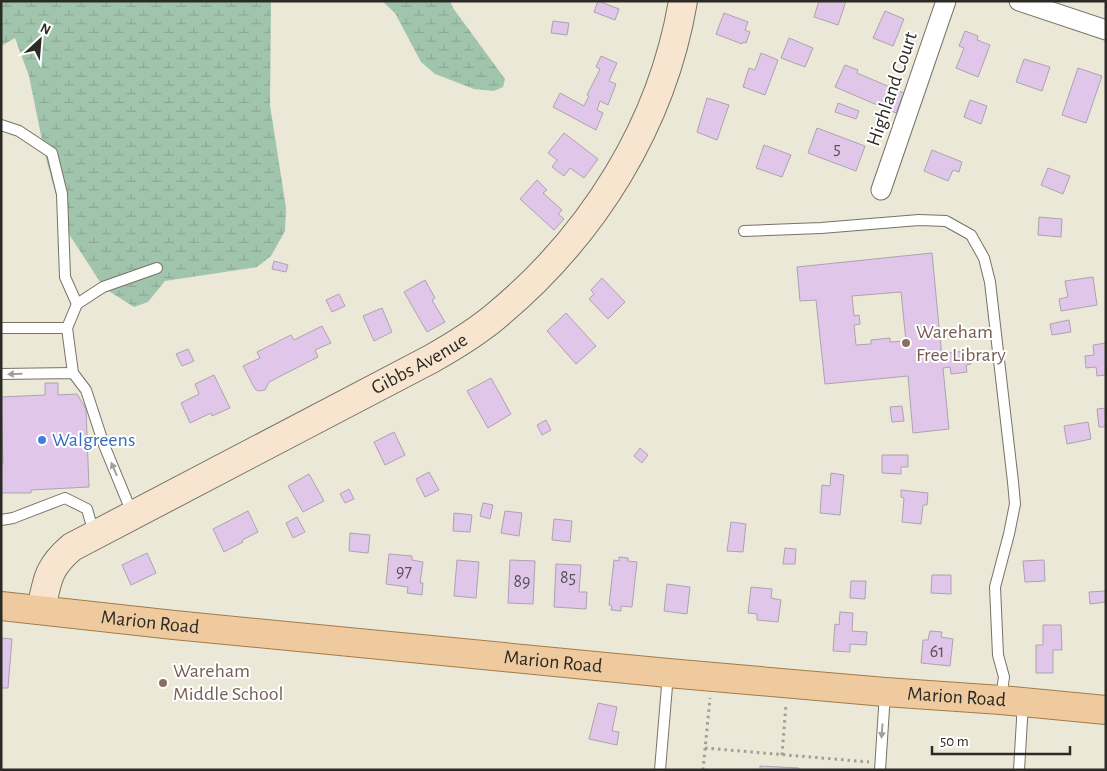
<svg xmlns="http://www.w3.org/2000/svg" width="1107" height="771" font-family="'Alegreya Sans',sans-serif">
<style>
.wetland{fill:url(#wetland-marsh)}
.building{fill:#e0c7e9;stroke:#ada3b0;fill-rule:evenodd}
.lines{fill:none;stroke-linecap:round;stroke-linejoin:round}
.service-casing{stroke:#767365;stroke-width:12}
.minor-casing{stroke:#767365;stroke-width:21}
.secondary-casing{stroke:#767365;stroke-width:30}
.primary-casing{stroke:#a37b4a;stroke-width:30}
.path{stroke:#a19e92;stroke-width:3;stroke-dasharray:2.5 4;stroke-linecap:butt}
.service{stroke:#fff;stroke-width:10}
.minor{stroke:#fff;stroke-width:19}
.secondary{stroke:#f7e5cf;stroke-width:28}
.primary{stroke:#efca9f;stroke-width:28}
.oneway{fill:#a09f9c}
.education-dot{fill:#8d6e63;stroke:#fff;stroke-width:2}
.shop-dot{fill:#3f7fe0;stroke:#fff;stroke-width:2}
.labels{text-anchor:middle;dominant-baseline:central;stroke-width:4;stroke-linejoin:round;paint-order:stroke}
.number-label{font-size:18px;fill:#585155}
.street-label{font-size:20px;fill:#2b2a24;stroke:#fff}
.education-label{font-size:20px;fill:#785e54;stroke:#fff;text-anchor:start}
.shop-label{font-size:20px;fill:#366cbe;stroke:#fff;text-anchor:start}
</style>
<defs>
<pattern id="wetland-marsh" width="20" height="14" patternUnits="userSpaceOnUse" patternTransform="scale(1.25)"><rect width="20" height="14" fill="#a1c5ac"/><path d="M1 5h8M5 5V1M11 12h8M15 12V8" fill="none" stroke="#8ba994"/></pattern>
</defs>
<rect width="100%" height="100%" fill="#ebe8d8"/>
<g class="wetland">
<polygon points="1,1 271,1 270,105 286,208 285,231 271,256 257,267 165,281 148,302 134,307 104,288 65,228 45,155 29,76 15,38 1,46"/>
<polygon points="382,1 450,1 453,8 505,79 503,87 494,91 474,89 435,74 421,62 395,13"/>
</g>
<g class="building">
<polygon points="598,1 619,9 615,20 594,12"/>
<polygon points="819,1 846,1 838,25 814,17"/>
<polygon points="885,11 904,19 893,46 873,38"/>
<polygon points="724,13 748,22 745,30 750,32 746,43 743,42 742,44 716,34"/>
<polygon points="553,21 569,23 567,35 551,33"/>
<polygon points="965,31 978,36 977,40 990,45 978,77 956,68 964,48 959,46"/>
<polygon points="789,38 813,48 805,67 781,58"/>
<polygon points="761,53 778,60 765,95 743,87 749,68 755,70"/>
<polygon points="601,56 617,63 609,81 616,84 608,105 600,101 597,110 603,113 596,130 553,107 560,93 584,106 589,96 587,95 600,69 596,67"/>
<polygon points="1024,59 1050,67 1042,91 1016,82"/>
<polygon points="845,65 858,70 857,73 904,93 896,113 835,87"/>
<polygon points="1078,68 1102,76 1086,123 1062,115"/>
<polygon points="707,98 729,105 717,140 697,132"/>
<polygon points="970,100 987,106 981,124 964,117"/>
<polygon points="838,103 859,111 856,119 835,112"/>
<polygon points="817,128 865,146 856,171 808,153"/>
<polygon points="564,133 598,159 584,178 570,168 564,176 552,167 557,160 548,153"/>
<polygon points="764,145 791,155 782,177 756,168"/>
<polygon points="932,150 962,162 959,172 953,170 948,181 924,171"/>
<polygon points="1048,168 1070,176 1063,194 1041,185"/>
<polygon points="537,180 547,190 543,193 562,210 558,214 564,219 554,230 520,199"/>
<polygon points="1039,217 1062,219 1061,237 1038,235"/>
<path d="M 932,253 L 942,358 L 949,357 L 949,353 L 965,351 L 966,359 L 970,358 L 971,364 L 966,365 L 967,372 L 951,374 L 950,367 L 943,368 L 949,429 L 913,433 L 908,376 L 825,384 L 816,300 L 800,301 L 797,267 ZM 901,292 L 906,341 L 890,342 L 890,338 L 871,340 L 871,344 L 856,345 L 854,325 L 860,324 L 859,315 L 854,316 L 852,296 Z"/>
<polygon points="274,261 288,265 286,272 272,269"/>
<polygon points="1093,277 1097,305 1061,311 1059,299 1068,297 1065,281"/>
<polygon points="602,278 625,302 608,319 589,299 594,294 591,290"/>
<polygon points="425,280 435,298 432,300 445,322 427,332 404,292"/>
<polygon points="339,294 345,306 332,312 326,300"/>
<polygon points="382,308 392,332 374,341 363,316"/>
<polygon points="566,313 596,346 576,364 547,331"/>
<polygon points="1069,320 1071,332 1052,335 1050,324"/>
<polygon points="322,326 331,343 315,350 318,357 269,382 265,390 258,391 255,389 243,366 260,358 257,352 291,335 294,340"/>
<polygon points="1106,343 1106,375 1097,376 1096,367 1086,368 1085,356 1094,355 1093,345"/>
<polygon points="188,349 194,361 182,366 176,354"/>
<polygon points="214,375 230,408 212,416 211,413 190,423 181,403 199,394 195,384"/>
<polygon points="491,378 511,414 488,428 467,391"/>
<polygon points="45,383 58,383 58,395 77,394 86,409 89,487 31,490 31,493 1,493 1,464 3,464 1,397 45,395"/>
<polygon points="902,406 904,421 892,422 890,407"/>
<polygon points="1106,408 1106,427 1099,427 1097,409"/>
<polygon points="546,420 551,430 542,435 537,425"/>
<polygon points="1088,422 1091,439 1067,444 1064,426"/>
<polygon points="394,432 405,455 385,465 374,442"/>
<polygon points="640,448 648,455 642,463 634,456"/>
<polygon points="882,455 908,455 908,467 901,467 901,474 882,473"/>
<polygon points="429,472 439,490 425,497 416,479"/>
<polygon points="831,473 844,475 840,515 820,513 822,485 830,486"/>
<polygon points="309,474 324,501 303,512 288,486"/>
<polygon points="349,489 354,499 345,503 340,494"/>
<polygon points="901,490 928,493 927,505 923,505 921,524 902,522 904,498 901,497"/>
<polygon points="483,503 493,505 490,519 480,516"/>
<polygon points="248,511 258,532 242,540 243,542 224,552 213,529"/>
<polygon points="505,511 522,513 519,536 501,533"/>
<polygon points="454,513 472,515 470,532 453,531"/>
<polygon points="297,517 305,532 293,538 286,523"/>
<polygon points="554,519 572,521 570,542 552,540"/>
<polygon points="731,522 746,524 743,552 727,551"/>
<polygon points="350,533 370,535 368,553 349,551"/>
<polygon points="785,548 796,549 795,564 783,564"/>
<polygon points="147,553 156,573 131,585 122,565"/>
<polygon points="389,554 412,556 412,560 423,562 420,583 423,583 422,595 407,593 408,587 386,584"/>
<polygon points="619,557 628,558 628,561 637,562 632,607 621,606 621,611 611,610 612,606 609,605 614,560 619,561"/>
<polygon points="457,560 479,562 476,598 454,596"/>
<polygon points="510,560 535,561 533,604 508,603"/>
<polygon points="1044,560 1045,581 1025,582 1023,561"/>
<polygon points="556,564 581,565 579,592 587,592 586,609 554,607"/>
<polygon points="932,575 951,575 951,594 931,593"/>
<polygon points="851,581 866,581 865,599 850,598"/>
<polygon points="667,584 690,587 687,614 664,611"/>
<polygon points="751,587 772,589 771,598 781,600 778,622 757,620 757,614 748,613"/>
<polygon points="1106,591 1106,602 1090,604 1089,592"/>
<polygon points="840,612 853,613 852,631 867,632 866,645 850,644 850,652 833,651 835,624 839,625"/>
<polygon points="1043,625 1061,625 1062,650 1053,650 1053,673 1036,673 1036,645 1043,645"/>
<polygon points="930,631 942,632 941,637 953,639 950,666 921,663 923,640 928,640"/>
<polygon points="1,638 12,639 8,688 1,688"/>
<polygon points="598,703 617,707 612,731 619,732 617,745 589,739"/>
<polygon points="760,766 799,768 799,770 760,770"/>
</g>
<g class="lines">
<g class="service-casing">
<g id="service">
<polyline points="1,125 19,131 52,153 62,194 65,277 77,304"/>
<polyline points="744,231 821,228 919,220 946,221 971,235 984,258 990,282 1013,482 1015,504 1009,534 995,587 998,655 1004,677 1001,698"/>
<polyline points="1,328 67,328 73,373"/>
<polyline points="67,328 77,304 103,287 157,268"/>
<polyline points="1,374 73,373 86,390 104,445 132,513"/>
<polyline points="1,520 13,518 65,498 87,509 94,534"/>
<polyline points="660,770 668,674"/>
<polyline points="880,770 885,693"/>
<polyline points="1019,770 1023,703"/>
</g>
</g>
<g class="minor-casing">
<g id="minor">
<polyline points="1019,1 1106,30"/>
<polyline points="881,190 946,1"/>
</g>
</g>
<g class="secondary-casing">
<g id="secondary">
<path id="s1" d="M 41,610 C 47,580 48,567 72,547 L 431,359 C 454,346 477,332 497,315 C 593,235 662,125 683,1"/>
</g>
</g>
<g class="primary-casing">
<g id="primary">
<path id="s2" d="M 1,606 L 174,625 L 668,673 L 885,692 L 1001,700 L 1106,710"/>
</g>
</g>
<g class="path">
<polyline points="705,748 869,762"/>
<polyline points="782,755 786,704"/>
<polyline points="703,770 710,698"/>
</g>
<use href="#service" class="service"/>
<use href="#minor" class="minor"/>
<use href="#secondary" class="secondary"/>
<use href="#primary" class="primary"/>
</g>
<defs><path id="oneway-solid" d="M-6-.8H1V-3.2L6.5 0L1 3.2V.8H-6Z" transform="scale(1.25)"/></defs>
<g class="oneway">
<use href="#oneway-solid" transform="translate(15 374) rotate(179)"/>
<use href="#oneway-solid" transform="translate(114 469) rotate(-113)"/>
<use href="#oneway-solid" transform="translate(882 731) rotate(94)"/>
</g>
<g class="education-dot">
<circle cx="906" cy="343" r="5"/>
<circle cx="163" cy="683" r="5"/>
</g>
<circle class="shop-dot" cx="42" cy="440" r="5"/>
<g class="labels">
<g class="number-label">
<text x="837" y="149">5</text>
<text x="404" y="572">97</text>
<text x="568" y="578">85</text>
<text x="522" y="582">89</text>
<text x="937" y="652">61</text>
</g>
<g class="street-label">
<text transform="translate(892 89) rotate(-71)">Highland Court</text>
<text stroke="none"><textPath href="#s1" startOffset="465">Gibbs Avenue</textPath></text>
<text stroke="none"><textPath href="#s2" startOffset="150">Marion Road</textPath></text>
<text stroke="none"><textPath href="#s2" startOffset="555">Marion Road</textPath></text>
<text stroke="none"><textPath href="#s2" startOffset="960">Marion Road</textPath></text>
</g>
<g class="education-label">
<text x="916" y="332">Wareham<tspan x="916" dy="23">Free Library</tspan></text>
<text x="173" y="671">Wareham<tspan x="173" dy="23">Middle School</tspan></text>
</g>
<g class="shop-label">
<text x="52" y="440">Walgreens</text>
</g>
</g>
<rect width="1107" height="771" fill="none" stroke="#2b2a24" stroke-width="5"/>
<g transform="translate(40 40) rotate(26)" stroke="#ffffff" stroke-width="4" paint-order="stroke">
<path d="M0-4L9 19L0 12L-9 19Z" fill="#2b2a24"/>
<text y="-8" font-size="14" font-weight="bold" text-anchor="middle" fill="#2b2a24">N</text>
</g>
<path d="M932 746v8h138v-8" fill="none" stroke="#2b2a24" stroke-width="2.5"/>
<text x="940" y="746" font-size="15" fill="#2b2a24" stroke="#ffffff" stroke-width="4" paint-order="stroke">50 m</text>
</svg>
